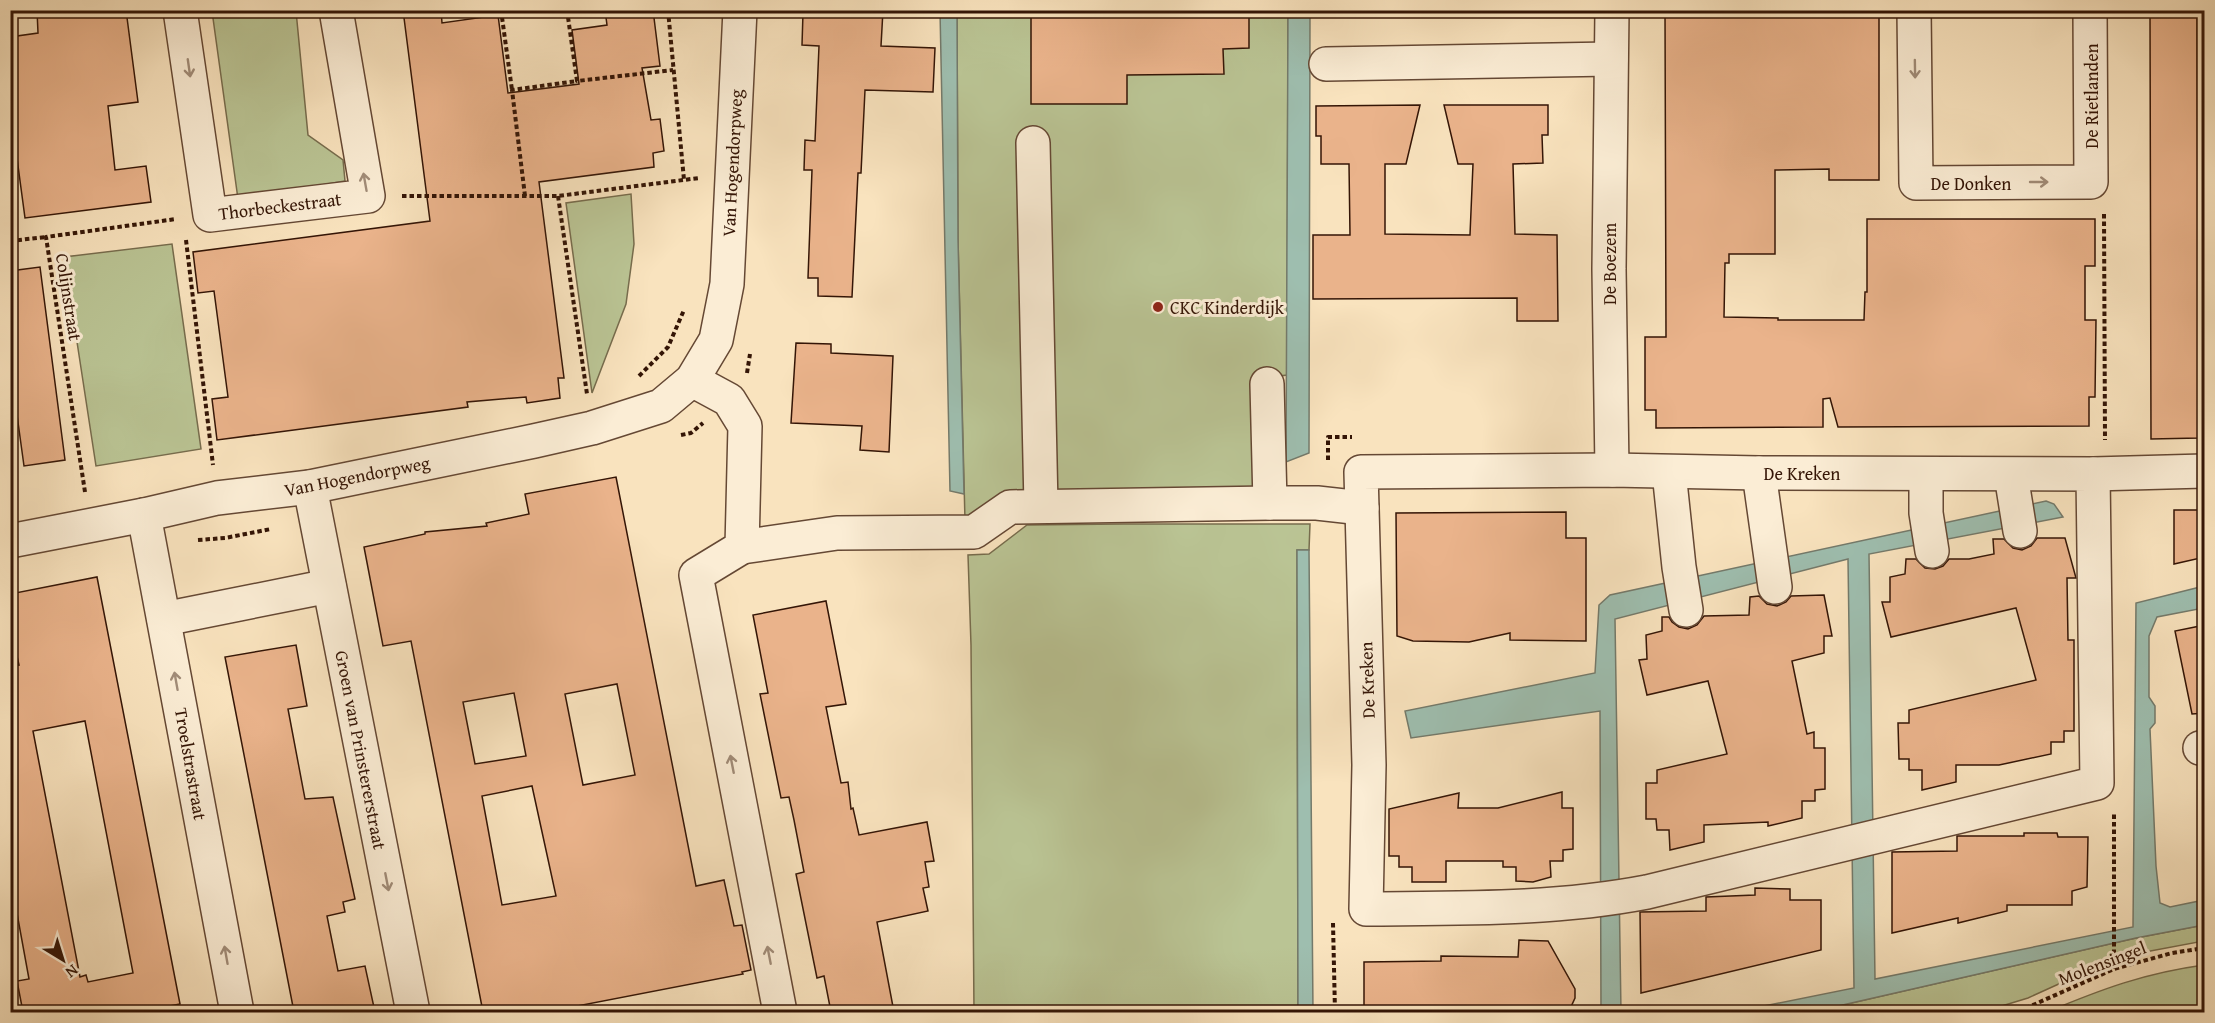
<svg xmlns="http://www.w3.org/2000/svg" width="2215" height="1023" font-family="'Gentium Book Plus',serif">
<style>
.green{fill:#bac494;stroke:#776c4d;stroke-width:1.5}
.water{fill:#9ebeaf;stroke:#747a6b;stroke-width:1.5}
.building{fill:#eab38b;stroke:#341506;stroke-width:1.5;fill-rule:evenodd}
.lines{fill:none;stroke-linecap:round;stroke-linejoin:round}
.minor-casing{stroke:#654834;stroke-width:36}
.path{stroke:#341506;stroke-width:4;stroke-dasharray:4.5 3;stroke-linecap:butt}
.minor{stroke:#fbedd5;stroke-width:33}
.oneway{stroke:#a18c78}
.poi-dot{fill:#8f2418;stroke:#fbedd5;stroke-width:2}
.labels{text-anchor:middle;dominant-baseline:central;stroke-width:6;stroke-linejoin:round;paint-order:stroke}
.street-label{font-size:18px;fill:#341506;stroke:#fbedd5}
.poi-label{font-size:18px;fill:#341506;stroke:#fbedd5;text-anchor:start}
</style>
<rect width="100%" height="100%" fill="#f9e3be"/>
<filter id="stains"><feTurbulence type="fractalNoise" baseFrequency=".00333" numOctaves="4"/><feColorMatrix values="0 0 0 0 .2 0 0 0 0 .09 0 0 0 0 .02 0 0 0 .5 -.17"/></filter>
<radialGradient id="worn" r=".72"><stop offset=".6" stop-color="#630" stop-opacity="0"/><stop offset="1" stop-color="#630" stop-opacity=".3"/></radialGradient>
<g class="green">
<polygon points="212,11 296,11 308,135 343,160 345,181 238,199"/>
<polygon points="957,11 1288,11 1287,375 1258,379 1259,488 965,521 958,239"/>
<polygon points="631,194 634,244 626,304 592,393 566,203"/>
<polygon points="172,244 201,449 96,466 64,257"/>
<polygon points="1123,524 1310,524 1309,550 1297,550 1298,1012 974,1012 971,645 968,555 989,554 1027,525"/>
<polygon points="2204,925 2204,941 2129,955 2105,963 2028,998 1982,1012 1812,1012 2136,938"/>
<path d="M 2204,965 L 2204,1012 L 2047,1012 C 2102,989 2145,973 2204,965 Z"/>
</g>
<g class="water">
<polygon points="940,11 957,11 958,239 964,494 950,491"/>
<polygon points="1288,11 1310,11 1309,453 1286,462"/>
<polygon points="2046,501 2054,504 2063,517 1869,554 1875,979 2133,927 2136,603 2204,586 2204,608 2157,617 2149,636 2149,697 2155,706 2155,723 2150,729 2156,866 2160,903 2170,907 2204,900 2204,925 2136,938 1812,1012 1734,1012 1854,988 1848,559 1615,619 1621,1012 1601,1012 1600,711 1411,738 1405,711 1595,673 1599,605 1610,595"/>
<polygon points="1297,550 1309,550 1313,1012 1298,1012"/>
</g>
<g class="building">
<polygon points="37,10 126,10 138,102 108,106 115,170 146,166 151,202 25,218 10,106 10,37 38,33"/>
<polygon points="403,10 441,10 442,23 498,15 508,93 579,84 572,30 607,25 605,10 653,10 660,66 642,68 651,120 660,119 664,151 653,153 654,167 539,182 564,378 558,378 560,398 527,403 526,397 467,402 468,407 217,440 212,399 228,397 214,291 198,293 193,252 430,221"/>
<polygon points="839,10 883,10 881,46 935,48 933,92 865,90 861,173 858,173 852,297 818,296 818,278 808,278 812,170 804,170 805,140 815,141 819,46 802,45 803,13 839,15"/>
<polygon points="1031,10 1249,10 1249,48 1223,49 1224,74 1127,75 1127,104 1031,104"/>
<polygon points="1665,10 1879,10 1879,180 1829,180 1829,169 1775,170 1775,254 1729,254 1729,263 1725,263 1724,317 1778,318 1778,320 1864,320 1865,292 1867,292 1867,219 2095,219 2095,266 2085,266 2085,320 2096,320 2095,397 2089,397 2089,426 1838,427 1830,398 1823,399 1823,427 1656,428 1656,410 1645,410 1645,337 1666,337"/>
<polygon points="2150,10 2197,10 2199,438 2151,439"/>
<polygon points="1420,105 1406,164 1385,164 1385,234 1470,235 1473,164 1458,164 1444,105 1548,105 1548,135 1542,135 1543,163 1513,164 1515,234 1557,235 1558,321 1517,321 1517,298 1313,299 1313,235 1350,235 1349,164 1321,164 1321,136 1316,136 1316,106"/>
<polygon points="40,267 65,460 24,466 10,364 10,271"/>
<polygon points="796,343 831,344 831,353 893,356 889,452 860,450 862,426 791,423"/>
<path d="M 616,477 L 696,886 L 724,880 L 734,926 L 742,925 L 751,970 L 742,972 L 743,974 L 577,1006 L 579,1012 L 483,1012 L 411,641 L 383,646 L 364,547 L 425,534 L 425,532 L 487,526 L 486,523 L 529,514 L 525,494 ZM 617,684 L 635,775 L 583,785 L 565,694 ZM 514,693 L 526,756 L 475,764 L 463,702 ZM 532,786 L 556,896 L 502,905 L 482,796 Z"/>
<polygon points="2174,510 2205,510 2205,557 2174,564"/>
<polygon points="1566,512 1566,538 1586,538 1586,641 1510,640 1510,633 1469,642 1413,641 1397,636 1396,513"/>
<polygon points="2037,538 2065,538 2076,578 2067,578 2068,640 2074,640 2074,731 2064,731 2064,742 2051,742 2051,754 1999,765 1956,765 1956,782 1922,790 1922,770 1909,770 1909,759 1899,759 1898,723 1909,723 1909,710 2036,680 2016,608 1891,637 1882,602 1890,602 1890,577 1905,574 1906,559 1916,559 1925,568 1935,569 1943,566 1949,559 1969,559 1994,554 1993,539 2004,539 2013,548 2022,550 2031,546"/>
<path d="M 97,577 L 180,1004 L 139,1012 L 23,1012 L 17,981 L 29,979 L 10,875 L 10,666 L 19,665 L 10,624 L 10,594 ZM 85,721 L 133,973 L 88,982 L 86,975 L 80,977 L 33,731 Z"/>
<polygon points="1824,595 1832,636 1824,636 1824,653 1792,661 1807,734 1814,732 1814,748 1825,748 1825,789 1815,790 1815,801 1802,801 1802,818 1768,826 1768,822 1704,825 1704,842 1670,850 1669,830 1657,830 1656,819 1646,819 1646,783 1657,783 1657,770 1727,754 1708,681 1647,695 1639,660 1647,659 1646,635 1662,631 1662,617 1669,617 1672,622 1679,627 1688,629 1697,625 1704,616 1749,615 1750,597 1759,596 1767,604 1777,606 1786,602 1791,596"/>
<polygon points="826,601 846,704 826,707 841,783 848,782 851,809 853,808 859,835 927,822 934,861 925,862 929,887 923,888 928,911 877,922 894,1012 831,1012 824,976 817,978 796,874 804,872 794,820 789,797 781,798 760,694 768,693 753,615"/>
<polygon points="2205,625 2205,713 2192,714 2175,631"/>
<polygon points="296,645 307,706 288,709 305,799 333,797 355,899 343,902 345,912 327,916 338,971 365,966 375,1012 294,1012 225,657"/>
<polygon points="1562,792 1562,808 1573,808 1573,849 1563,850 1563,861 1550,861 1551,877 1533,882 1516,881 1516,867 1503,867 1503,861 1446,861 1446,882 1412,882 1412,867 1399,867 1399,856 1389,856 1389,809 1459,793 1458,808 1498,808"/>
<polygon points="2024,833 2057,833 2058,837 2088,837 2087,887 2072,891 2072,905 2007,905 2007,911 1958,923 1958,918 1892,933 1892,852 1957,851 1957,836 2024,836"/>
<polygon points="1755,888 1790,889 1790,900 1821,900 1821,950 1641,993 1640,912 1706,911 1706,897 1755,895"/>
<polygon points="1519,940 1548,941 1575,989 1575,998 1569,1011 1560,1012 1364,1012 1364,962 1441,961 1441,956 1518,957"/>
</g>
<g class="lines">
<g class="minor-casing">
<g id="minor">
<polyline points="180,10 210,215 368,196 336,10"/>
<polyline points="1914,10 1916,183 2091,182 2090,10"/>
<polyline points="1326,64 1611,59"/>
<polyline points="1033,143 1041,506"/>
<polyline points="692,380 729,400 745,426 742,547 696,575 780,1012"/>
<polyline points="1267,384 1270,503"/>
<path d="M 1612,470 L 1759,473 L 2093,474 L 2097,783 L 1647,892 C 1553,910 1461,908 1366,909 L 1369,765 L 1361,472 Z"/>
<polyline points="1612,470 1609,269 1612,10"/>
<polyline points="1669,472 1679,567 1686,610"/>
<polyline points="1759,473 1775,587"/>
<polyline points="1926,474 1926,513 1932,551"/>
<polyline points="2093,474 2204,471"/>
<polyline points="2011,475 2020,531"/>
<polyline points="310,487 413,1012"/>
<polyline points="144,515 237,1012"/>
<polyline points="10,541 144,515 217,498 310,487 534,441 592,428 661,406 692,380 716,340 727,284 740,10"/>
<polyline points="742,547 837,533 974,532 1010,507 1270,503 1317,503 1362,508"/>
<polyline points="164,619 329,586"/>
<polyline points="2200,748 2204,748"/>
</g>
</g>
<g class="path">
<polyline points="501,10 512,90"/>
<polyline points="567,10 577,81 673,70"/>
<polyline points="668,10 684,180"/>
<polyline points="402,196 558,196 699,178"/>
<polyline points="525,196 512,90 577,81"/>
<polyline points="558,196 587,394"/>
<polyline points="2104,214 2105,440"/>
<polyline points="186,240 213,465"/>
<polyline points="10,241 46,237"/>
<polyline points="747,373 750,354"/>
<polyline points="639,376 668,347 684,310"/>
<polyline points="681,435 691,433 703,423"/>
<polyline points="1328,460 1328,437 1352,437"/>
<polyline points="85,492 46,237 176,219"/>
<polyline points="198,540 225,538 271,529"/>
<polyline points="1333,923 1335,1012"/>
<polyline points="2114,969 2114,812"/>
<polyline points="2011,1012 2024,1009 2114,969 2172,953 2204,948"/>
</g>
<use href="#minor" class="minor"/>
</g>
<defs><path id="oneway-shaft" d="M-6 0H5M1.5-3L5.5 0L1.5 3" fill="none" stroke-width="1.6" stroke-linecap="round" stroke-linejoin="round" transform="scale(1.5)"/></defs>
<g class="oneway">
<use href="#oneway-shaft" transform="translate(189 68) rotate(82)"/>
<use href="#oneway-shaft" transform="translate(1915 69) rotate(89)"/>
<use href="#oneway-shaft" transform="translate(365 182) rotate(-100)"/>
<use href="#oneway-shaft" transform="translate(2039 182)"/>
<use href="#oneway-shaft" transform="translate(176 681) rotate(-100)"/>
<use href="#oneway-shaft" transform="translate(732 764) rotate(-101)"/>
<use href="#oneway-shaft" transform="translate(387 882) rotate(79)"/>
<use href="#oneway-shaft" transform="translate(226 955) rotate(-100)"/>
<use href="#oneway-shaft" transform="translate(769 955) rotate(-101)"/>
</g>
<circle class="poi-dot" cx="1158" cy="307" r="6"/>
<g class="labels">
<g class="street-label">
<text transform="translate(2091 96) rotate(-90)">De Rietlanden</text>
<text transform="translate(732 163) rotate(-87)">Van Hogendorpweg</text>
<text x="1971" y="183">De Donken</text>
<text transform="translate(280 206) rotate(-7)">Thorbeckestraat</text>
<text transform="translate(1609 264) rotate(-90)">De Boezem</text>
<text transform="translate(69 297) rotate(81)">Colijnstraat</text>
<text x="1802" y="473">De Kreken</text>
<text transform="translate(357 476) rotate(-11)">Van Hogendorpweg</text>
<text transform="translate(1367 680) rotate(-92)">De Kreken</text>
<text transform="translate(361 750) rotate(79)">Groen van Prinstererstraat</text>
<text transform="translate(191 764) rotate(80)">Troelstrastraat</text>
<text transform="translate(2102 963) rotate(-21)">Molensingel</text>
</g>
<g class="poi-label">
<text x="1170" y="307">CKC Kinderdijk</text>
</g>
</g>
<rect width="2215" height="1023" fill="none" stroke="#f9e3be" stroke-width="36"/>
<rect x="12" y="12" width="2191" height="999" fill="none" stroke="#341506" stroke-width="3"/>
<rect x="18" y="18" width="2179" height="987" fill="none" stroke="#341506" stroke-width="1.5"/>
<g transform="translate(63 960) rotate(142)" stroke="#fbedd5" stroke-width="4.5" paint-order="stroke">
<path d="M0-4.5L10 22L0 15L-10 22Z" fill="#341506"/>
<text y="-9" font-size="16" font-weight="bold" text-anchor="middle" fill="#341506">N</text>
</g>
<rect width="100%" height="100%" filter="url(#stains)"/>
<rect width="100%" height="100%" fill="url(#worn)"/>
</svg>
